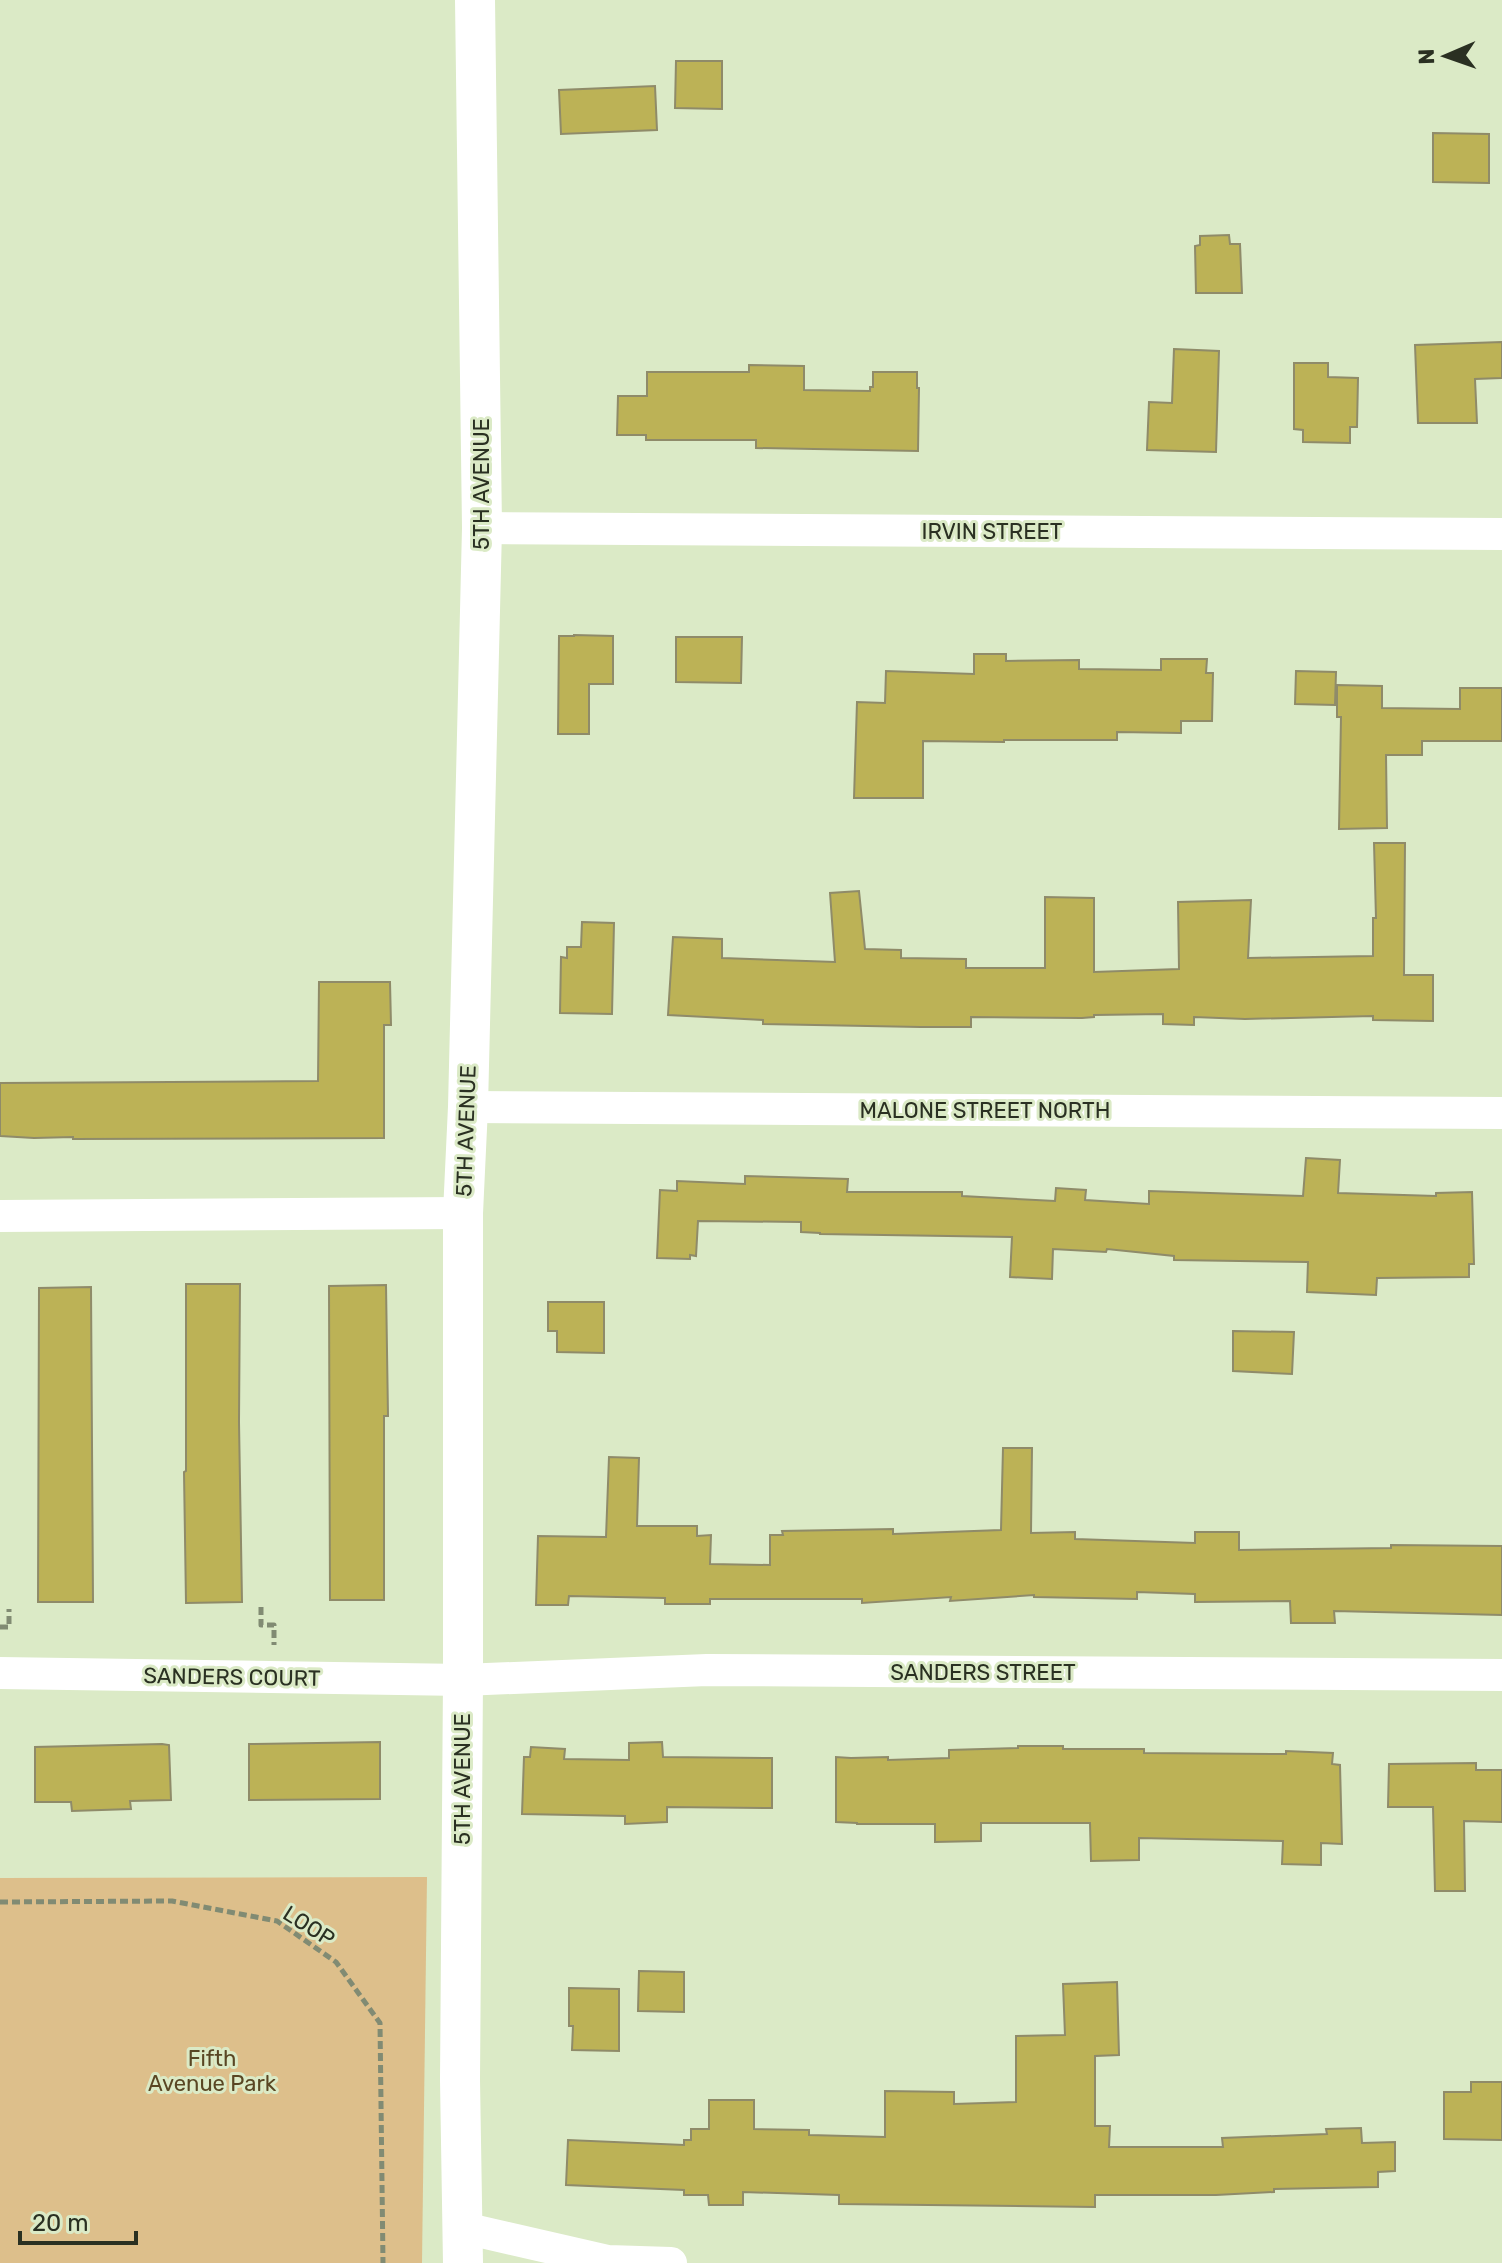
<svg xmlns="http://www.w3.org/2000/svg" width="1502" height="2263" font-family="Rubik,sans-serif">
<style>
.green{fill:#ddbf8b}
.building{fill:#bcb256;stroke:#8f8b69;stroke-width:2}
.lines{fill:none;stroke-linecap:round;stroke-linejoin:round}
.path{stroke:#818b73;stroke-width:5;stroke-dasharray:8 4;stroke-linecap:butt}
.minor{stroke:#fff;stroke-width:32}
.tertiary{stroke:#fff;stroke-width:40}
.labels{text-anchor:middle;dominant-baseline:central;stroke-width:6;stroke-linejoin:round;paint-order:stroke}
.street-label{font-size:22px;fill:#2a3022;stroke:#dbeac6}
.park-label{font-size:22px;fill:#594623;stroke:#dbeac6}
</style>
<rect width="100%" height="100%" fill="#dbeac6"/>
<polygon class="green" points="427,1877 422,2263 0,2263 0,1878"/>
<g class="building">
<polygon points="676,61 722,61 722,109 675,108"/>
<polygon points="655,86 657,130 561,134 559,90"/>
<polygon points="1433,133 1489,134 1489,183 1433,182"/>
<polygon points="1229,235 1230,244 1240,244 1242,293 1196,293 1195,246 1200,245 1200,236"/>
<polygon points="1502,342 1502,378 1475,379 1477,423 1418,423 1415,345"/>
<polygon points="1174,349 1219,351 1216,452 1147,450 1149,402 1172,403"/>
<polygon points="1294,363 1328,363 1328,377 1358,378 1357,427 1350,427 1350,443 1303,442 1303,430 1294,429"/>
<polygon points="749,365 804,366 804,390 870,391 870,387 873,387 873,372 917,372 917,388 919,388 918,451 756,448 756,440 646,440 646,435 617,435 618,396 647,396 647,372 749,372"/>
<polygon points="574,635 613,636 613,684 589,684 589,734 558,734 559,636 574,636"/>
<polygon points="676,637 742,637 741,683 676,682"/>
<polygon points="974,654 1006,654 1006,661 1079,660 1079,669 1161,670 1161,659 1207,659 1206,673 1213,673 1212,721 1181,721 1181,733 1117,732 1117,740 1004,740 1004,742 923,741 923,798 854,798 857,702 885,703 886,671 974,674"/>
<polygon points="1296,671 1336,672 1335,705 1295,704"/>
<polygon points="1337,685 1382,686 1382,708 1460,709 1460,688 1502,688 1502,741 1422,741 1422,755 1386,755 1387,828 1339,829 1341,717 1337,717"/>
<polygon points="1374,843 1405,843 1404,975 1433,975 1433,1021 1373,1020 1373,1016 1245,1019 1194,1017 1194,1025 1163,1024 1163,1014 1094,1015 1094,1017 1082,1018 971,1017 971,1027 920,1027 763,1024 763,1020 668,1015 673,937 722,939 722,958 835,962 830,893 859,891 865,949 901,950 901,958 966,959 966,968 1045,968 1045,897 1094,898 1094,972 1179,969 1178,902 1251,900 1248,958 1373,956 1373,918 1376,918"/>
<polygon points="582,922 614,923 612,1014 560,1013 561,957 567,958 567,947 581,947"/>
<polygon points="319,982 390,982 391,1025 384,1025 384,1138 73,1139 73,1137 34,1138 0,1136 0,1083 318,1081"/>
<polygon points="1306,1158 1340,1160 1338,1193 1436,1196 1436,1193 1472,1192 1474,1264 1469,1264 1469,1277 1377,1278 1376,1295 1307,1292 1308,1262 1174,1260 1174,1256 1107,1249 1106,1252 1053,1249 1052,1279 1010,1277 1012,1237 820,1234 820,1233 801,1232 801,1222 698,1221 696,1256 690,1255 690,1259 657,1258 660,1190 677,1191 677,1181 745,1184 745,1176 848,1179 847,1192 962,1192 962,1196 1055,1201 1056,1188 1086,1190 1085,1200 1149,1204 1149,1191 1303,1196"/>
<polygon points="186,1284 240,1284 239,1422 242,1602 186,1603 184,1472 186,1471"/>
<polygon points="386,1285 388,1416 384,1416 384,1600 330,1600 329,1286"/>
<polygon points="91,1287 93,1602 38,1602 39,1288"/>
<polygon points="548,1302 604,1302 604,1353 557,1352 557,1331 548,1331"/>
<polygon points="1233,1331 1294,1332 1292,1374 1233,1371"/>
<polygon points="1003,1448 1032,1448 1031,1533 1075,1532 1075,1539 1195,1543 1195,1532 1239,1532 1239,1550 1391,1548 1391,1545 1502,1546 1502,1615 1334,1611 1335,1623 1291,1623 1290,1601 1195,1602 1195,1594 1137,1592 1137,1599 1034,1597 1034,1595 950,1601 951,1597 862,1603 862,1599 710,1599 710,1604 665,1604 665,1598 569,1596 568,1605 536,1605 538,1536 606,1537 609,1457 639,1458 637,1526 697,1526 697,1536 711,1535 710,1564 770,1565 770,1535 783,1535 782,1531 893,1529 893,1534 1001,1530"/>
<polygon points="380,1742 380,1799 249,1800 249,1744"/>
<polygon points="662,1742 663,1757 772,1758 772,1808 667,1807 667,1822 625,1824 625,1816 522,1814 524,1757 530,1757 531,1747 565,1749 564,1759 629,1760 629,1743"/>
<polygon points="162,1744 169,1745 171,1800 130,1801 131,1809 72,1811 71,1802 35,1802 35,1747"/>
<polygon points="1018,1746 1063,1746 1063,1749 1144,1749 1144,1753 1286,1754 1286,1751 1333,1753 1332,1764 1340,1765 1342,1844 1321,1843 1321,1865 1282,1864 1283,1841 1139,1838 1139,1860 1091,1861 1090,1823 981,1823 981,1841 935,1842 935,1824 857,1824 857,1823 836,1822 836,1757 851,1758 888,1757 888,1760 949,1758 949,1750 1018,1748"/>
<polygon points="1476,1763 1476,1770 1502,1770 1502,1822 1464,1821 1465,1891 1435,1891 1433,1807 1388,1807 1389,1764"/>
<polygon points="639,1971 684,1972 684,2012 638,2011"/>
<polygon points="1117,1982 1119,2055 1095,2056 1095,2126 1110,2126 1109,2147 1223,2147 1222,2138 1327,2134 1326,2129 1361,2128 1362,2143 1395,2142 1395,2171 1378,2172 1378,2187 1274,2189 1274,2192 1216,2195 1095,2195 1095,2207 839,2204 839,2195 743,2192 743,2205 709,2205 708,2195 684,2195 684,2190 566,2185 568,2140 684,2145 684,2140 691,2140 691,2129 709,2129 709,2100 754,2100 754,2129 809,2130 809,2135 885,2137 885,2091 954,2092 954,2104 1016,2102 1016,2036 1065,2035 1063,1984"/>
<polygon points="569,1988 619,1989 619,2051 572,2050 573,2026 569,2026"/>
<polygon points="1471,2082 1502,2082 1502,2140 1444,2139 1444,2092 1471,2092"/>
</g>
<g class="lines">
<g class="path">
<polyline points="261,1607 261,1625 274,1625 274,1645"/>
<polyline points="0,1627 9,1627 9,1609"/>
<polyline points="0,1902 172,1901 277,1921 336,1962 380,2023 383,2263"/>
</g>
<g class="minor">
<polyline points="482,528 1502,534"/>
<polyline points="468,1107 1502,1113"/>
<polyline points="0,1216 463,1213"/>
<polyline points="0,1673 463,1680 707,1670 1502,1675"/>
<polyline points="464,2228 608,2261 671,2263"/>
</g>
<polyline class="tertiary" points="463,2263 460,2080 463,1680 463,1213 468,1107 482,528 475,0"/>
</g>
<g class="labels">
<g class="street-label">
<text transform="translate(481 484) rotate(-90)">5TH AVENUE</text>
<text x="992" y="531">IRVIN STREET</text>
<text x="985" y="1110">MALONE STREET NORTH</text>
<text transform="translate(466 1131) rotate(-88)">5TH AVENUE</text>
<text x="983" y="1672">SANDERS STREET</text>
<text transform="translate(232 1677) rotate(1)">SANDERS COURT</text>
<text transform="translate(462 1779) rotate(-90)">5TH AVENUE</text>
<text transform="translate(309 1926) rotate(32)">LOOP</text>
</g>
<g class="park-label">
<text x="212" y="2058">Fifth<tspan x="212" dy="25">Avenue Park</tspan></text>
</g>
</g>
<g transform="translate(1446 56) rotate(268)" stroke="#dbeac6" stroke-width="6" paint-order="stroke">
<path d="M0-6L14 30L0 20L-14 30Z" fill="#2a3022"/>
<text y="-12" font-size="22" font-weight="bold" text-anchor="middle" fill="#2a3022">N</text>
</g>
<path d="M20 2231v12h116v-12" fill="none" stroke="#2a3022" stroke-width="4"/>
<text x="32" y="2231" font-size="24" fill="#2a3022" stroke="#dbeac6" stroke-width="6" paint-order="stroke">20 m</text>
</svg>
